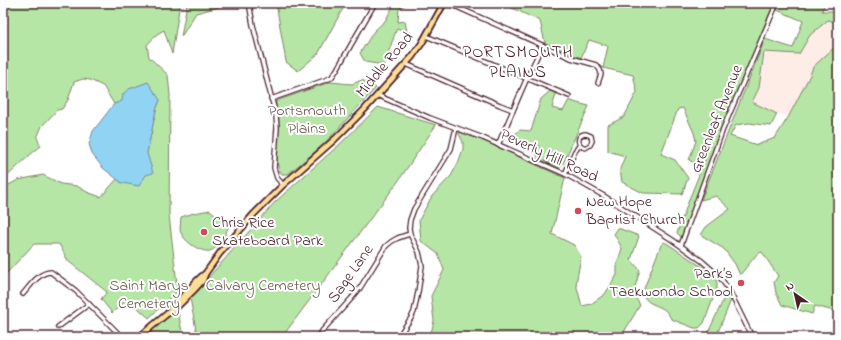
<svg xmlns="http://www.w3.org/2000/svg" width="841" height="340" font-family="'Indie Flower',sans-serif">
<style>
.built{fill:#fdede6}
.green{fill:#b5e6a6;stroke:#808268}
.water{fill:#91d3f2;stroke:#758ba2}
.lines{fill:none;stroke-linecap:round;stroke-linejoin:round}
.minor-casing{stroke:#4a1f2b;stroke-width:6}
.major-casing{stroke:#4a1f2b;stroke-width:8}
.minor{stroke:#fff;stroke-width:3.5}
.major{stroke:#fcde96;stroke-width:4.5}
.poi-dot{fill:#d1495b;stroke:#fff;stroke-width:1.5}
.labels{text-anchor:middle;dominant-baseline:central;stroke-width:4;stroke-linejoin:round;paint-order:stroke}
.street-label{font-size:16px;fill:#4a1f2b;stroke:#fff}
.park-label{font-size:16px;fill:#6a5b50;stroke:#fff}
.poi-label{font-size:16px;fill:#4a1f2b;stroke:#fff;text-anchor:start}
.neighbourhood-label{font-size:17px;letter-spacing:1px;fill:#4a1f2b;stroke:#fff}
</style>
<rect width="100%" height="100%" fill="#fff"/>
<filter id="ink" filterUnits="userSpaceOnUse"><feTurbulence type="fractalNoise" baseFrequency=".025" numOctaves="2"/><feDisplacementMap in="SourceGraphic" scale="8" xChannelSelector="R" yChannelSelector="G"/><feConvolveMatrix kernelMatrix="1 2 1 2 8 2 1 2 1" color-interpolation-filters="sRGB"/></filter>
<g filter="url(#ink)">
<polygon class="built" points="828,20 838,23 838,44 813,67 810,75 789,116 777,114 752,102 759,88 764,52 799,54 810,35"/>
<g class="green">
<path d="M 3,3 L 180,3 L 172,54 L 164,30 L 157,34 L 147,45 L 149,57 L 168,75 L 170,95 L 169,215 L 178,293 L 174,294 L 149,318 L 128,299 L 112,313 L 101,299 L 107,292 L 68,261 L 59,244 L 34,244 L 3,277 L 3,188 L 18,180 L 43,175 L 61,184 L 77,186 L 87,192 L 101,197 L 117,179 L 122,183 L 147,153 L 156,110 L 160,100 L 122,101 L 114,104 L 103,86 L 90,80 L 83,79 L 74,82 L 68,100 L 62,109 L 57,110 L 42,126 L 37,138 L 41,146 C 27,156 16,169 3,180 Z"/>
<polygon points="187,3 235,3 196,13 181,37"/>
<polygon points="276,3 346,3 318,54 298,71 286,62"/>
<polygon points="395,3 408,3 399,9 398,22 405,21 407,32 397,28 384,65 365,62 360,53 374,31 385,21"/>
<polygon points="501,3 774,3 715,145 684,235 680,236 677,233 690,197 707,155 699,154 694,163 689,160 696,141 694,133 683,108 678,109 661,154 675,160 688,178 682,194 643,193 622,182 620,169 625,156 608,151 608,125 624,117 637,92 633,75 603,68 608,46 589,40 581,58 545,43 540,21"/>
<polygon points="780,3 825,3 822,11 838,11 838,23 828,20 810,35 799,54 764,52 759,88 752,102 777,114 771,126 749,123 736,125 730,136 757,145 775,138 789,116 810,75 813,67 838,44 838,312 815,306 812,314 782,305 776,293 774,282 778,276 762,252 757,254 740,275 735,264 724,249 701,235 706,227 730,209 716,196 701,200 765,39 793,48 803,21 777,10"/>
<path d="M 362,80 L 376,88 L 321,147 L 288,174 L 282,174 C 272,163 280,136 279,122 C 279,115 275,108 276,101 L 330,82 L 352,84 Z"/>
<polygon points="550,91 556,94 552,108 563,111 569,100 577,103 589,106 563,164 559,168 540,159 537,156 539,146 520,140 515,134 520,130 531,131 541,99"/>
<polygon points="378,107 436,125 397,183 282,337 196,337 197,335 190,298 192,295 193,295 275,202 340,144"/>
<polygon points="459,132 482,140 565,178 552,234 574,245 581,257 576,284 582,306 591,304 605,294 617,275 617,265 622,248 614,234 618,228 639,236 631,260 640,270 635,287 635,297 640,305 621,337 430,337 434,321 431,296 444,270 438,254 421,241 419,220 432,196 451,176 458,163 463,149 463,142 459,134"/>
<path d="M 210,210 L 229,226 C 225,235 219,248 210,251 C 200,253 182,240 180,230 C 180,226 181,221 181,217 L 194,213 Z"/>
<path d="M 664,242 L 668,244 L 705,269 L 716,280 L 717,283 L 717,288 L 704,323 L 699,328 L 694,328 L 671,319 C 670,316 668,314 666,311 C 659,304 643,305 643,291 L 661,245 Z"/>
<polygon points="727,292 731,300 716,337 706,337"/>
<polygon points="177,306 183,337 138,337"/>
</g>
<polygon class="water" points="148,82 160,100 156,110 147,153 153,173 146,175 139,186 122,183 103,168 92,154 89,144 93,131 114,104 122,101 123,94 129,89"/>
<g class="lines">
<g class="minor-casing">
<g id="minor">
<polyline points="249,3 253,25 276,116 277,128 274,168 277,178 283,185"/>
<polyline points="448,3 571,58 596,65 600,70 601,74 598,83"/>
<polyline points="426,36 569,96"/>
<polyline points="406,64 500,105 513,110"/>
<polyline points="377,95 430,118 483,138 565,174 604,196 671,239 702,261 719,276 729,290 752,337"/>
<polyline points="271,99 331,78 336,71 375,3"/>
<polyline points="498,145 527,78 542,46"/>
<path d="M 565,174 L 575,151 L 580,145 C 577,140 579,134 586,134 L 591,136 L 592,141 L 590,145 L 585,148 L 580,145"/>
<polyline points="681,245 723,129 777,3"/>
<path d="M 23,294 C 30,286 39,272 51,272 L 76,291 L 122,337"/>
<polyline points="58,327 89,304"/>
<path d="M 319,337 L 322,331 L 351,299 L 360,288 L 386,246 C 393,239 400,237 410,234"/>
<polyline points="398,337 411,318 414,312 418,292 422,266 419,252 410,234 409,228 410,220 414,209 451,149 456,128"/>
</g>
</g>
<g class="major-casing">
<g id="major">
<path d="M 168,313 C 172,306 179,301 185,294 C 191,288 197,279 205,274"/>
<polyline points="139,337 168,313 173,311 194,290 203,280 205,274 220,253 254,214 283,185 335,139 364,110 401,69 412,57 422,43 444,3"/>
</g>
</g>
<use href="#minor" class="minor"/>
<use href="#major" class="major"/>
</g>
</g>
<g class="poi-dot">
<circle cx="578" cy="211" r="4"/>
<circle cx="204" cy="232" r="4"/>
<circle cx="741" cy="283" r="4"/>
</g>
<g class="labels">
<g class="street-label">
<text transform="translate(385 65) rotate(-50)">Middle Road</text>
<text transform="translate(717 119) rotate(-68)">Greenleaf Avenue</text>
<text transform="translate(549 156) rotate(25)">Peverly Hill Road</text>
<text transform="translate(351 274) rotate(-55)">Sage Lane</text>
</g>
<g class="park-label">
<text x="307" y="111">Portsmouth<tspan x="307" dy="18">Plains</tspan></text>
<text x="149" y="286">Saint Marys<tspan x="149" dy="18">Cemetery</tspan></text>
<text x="263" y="286">Calvary Cemetery</text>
</g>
<g class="poi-label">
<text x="586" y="202">New Hope<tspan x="586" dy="18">Baptist Church</tspan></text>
<text x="212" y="223">Chris Rice<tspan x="212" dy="18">Skateboard Park</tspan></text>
<text x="733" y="274" text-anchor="end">Park’s<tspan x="733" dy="18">Taekwondo School</tspan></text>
</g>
<g class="neighbourhood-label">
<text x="518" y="52">PORTSMOUTH<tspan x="518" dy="20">PLAINS</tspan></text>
</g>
</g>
<rect width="841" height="340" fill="none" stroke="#fff" stroke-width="16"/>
<rect x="8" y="8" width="825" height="324" fill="none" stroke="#4a1f2b" stroke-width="1.5" filter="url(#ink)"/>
<g transform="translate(795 294) rotate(326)" stroke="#ffffff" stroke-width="3" paint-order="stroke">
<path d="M0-3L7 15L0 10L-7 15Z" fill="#4a1f2b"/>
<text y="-6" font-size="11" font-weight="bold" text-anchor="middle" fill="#4a1f2b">N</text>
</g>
</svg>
